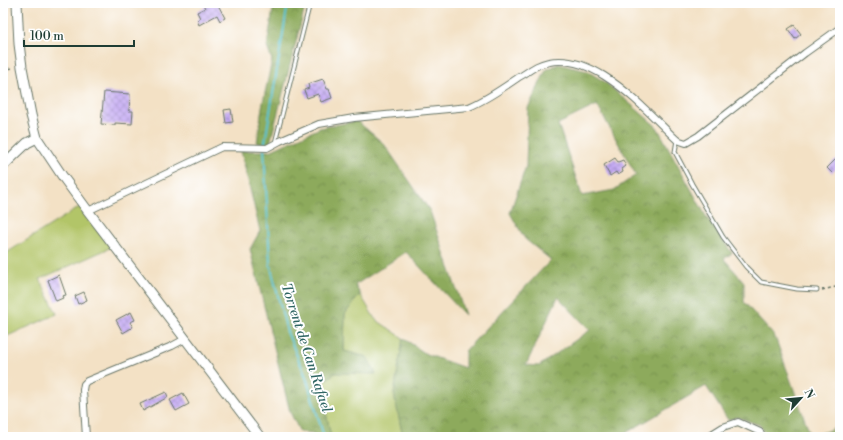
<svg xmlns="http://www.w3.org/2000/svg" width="843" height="440" font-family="'Libre Bodoni',serif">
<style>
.grass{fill:#b2c568;stroke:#68814e}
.forest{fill:url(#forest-crowns);stroke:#567448;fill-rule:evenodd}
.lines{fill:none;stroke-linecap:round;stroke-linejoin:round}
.stream{stroke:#59c5d3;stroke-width:2}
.building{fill:url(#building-cross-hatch)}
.lane-casing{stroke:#697667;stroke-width:5}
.street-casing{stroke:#697667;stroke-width:8}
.secondary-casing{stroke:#697667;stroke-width:11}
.path{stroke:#697667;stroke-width:1.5;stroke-dasharray:3 3;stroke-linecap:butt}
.lane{stroke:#fff;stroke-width:3}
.street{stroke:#fff;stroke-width:6}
.secondary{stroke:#fff;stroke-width:9}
.labels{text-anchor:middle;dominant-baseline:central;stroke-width:4;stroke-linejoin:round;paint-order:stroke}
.water-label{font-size:14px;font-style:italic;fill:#306664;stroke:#fff}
</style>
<defs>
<pattern id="forest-crowns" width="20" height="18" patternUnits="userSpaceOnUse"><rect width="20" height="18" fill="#8daa5c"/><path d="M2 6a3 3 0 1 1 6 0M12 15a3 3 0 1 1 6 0" fill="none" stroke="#738c4d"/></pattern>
<pattern id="building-cross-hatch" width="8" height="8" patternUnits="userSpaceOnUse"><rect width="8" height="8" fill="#c5aaf3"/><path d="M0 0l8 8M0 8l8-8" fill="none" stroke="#9f8cc6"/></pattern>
</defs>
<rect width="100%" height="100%" fill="#fff"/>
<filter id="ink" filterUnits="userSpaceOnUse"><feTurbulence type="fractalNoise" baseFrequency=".025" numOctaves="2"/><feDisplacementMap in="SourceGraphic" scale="8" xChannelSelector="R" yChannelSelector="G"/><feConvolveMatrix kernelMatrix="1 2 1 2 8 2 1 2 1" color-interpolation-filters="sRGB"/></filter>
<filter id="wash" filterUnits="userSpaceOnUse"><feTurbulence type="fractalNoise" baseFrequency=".012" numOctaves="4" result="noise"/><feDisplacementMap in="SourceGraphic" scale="16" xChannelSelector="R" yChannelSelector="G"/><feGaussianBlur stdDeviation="0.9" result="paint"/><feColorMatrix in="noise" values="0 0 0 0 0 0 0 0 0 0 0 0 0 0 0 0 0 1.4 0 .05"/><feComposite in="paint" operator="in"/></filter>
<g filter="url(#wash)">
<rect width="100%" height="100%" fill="#f3e1c5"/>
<g class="grass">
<polygon points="81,206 112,247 40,279 57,314 3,338 3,255"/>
<polygon points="360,294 375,319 403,338 394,394 403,437 331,437 320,384 335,373 367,357 344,351 345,314"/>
</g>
<g class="forest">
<polygon points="274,3 306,3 270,143 257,143 262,107 272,60 267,47"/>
<path d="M 558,64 L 587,71 L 605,82 L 657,127 L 707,218 L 732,253 L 724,259 L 744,282 L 744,302 L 775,337 L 811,437 L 840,426 L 840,437 L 767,437 L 760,425 L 737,417 L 728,420 L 706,386 L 619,437 L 403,437 L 394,394 L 403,338 L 426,354 L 465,368 L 465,351 L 551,260 L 525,239 L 510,213 L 526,166 L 528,108 L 546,70 ZM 597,105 L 636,175 L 614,190 L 582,196 L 558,124 ZM 558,297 L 590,330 L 539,366 L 526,365 Z"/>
<polygon points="357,121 384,144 430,211 465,315 406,252 355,285 360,294 345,314 344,351 367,357 376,374 335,373 320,384 331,437 315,437 313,433 300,432 290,412 250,249 260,231 241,151 270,151 320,128"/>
</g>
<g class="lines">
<polyline class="stream" points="288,3 264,148 270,264 287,332 306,377 324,437"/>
</g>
<g id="blocks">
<g class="building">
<polygon points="202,3 217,3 225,18 220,21 217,15 199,25 197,20 200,18 197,12 205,8"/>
<polygon points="794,25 801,34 795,39 788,29"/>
<polygon points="323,79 327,89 329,89 332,98 321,102 318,94 307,98 304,90 309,88 308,84"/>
<polygon points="104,92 130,94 129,111 133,111 132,124 115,123 115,125 101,124"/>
<polygon points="231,109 233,122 226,123 224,110"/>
<polygon points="615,158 618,162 623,160 626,166 622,169 623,172 618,175 616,172 610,176 604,165"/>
<polygon points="836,159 840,162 840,165 832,173 827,168"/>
<polygon points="59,275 66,295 62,296 63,298 56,301 48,280"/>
<polygon points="84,292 87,300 78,304 75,296"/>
<polygon points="131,312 135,320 130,322 133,327 123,333 116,320"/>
<polygon points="166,392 168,397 143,411 140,404"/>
<polygon points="183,393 189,404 176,411 170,400"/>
</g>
</g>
</g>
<g filter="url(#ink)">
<use href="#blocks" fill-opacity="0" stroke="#697667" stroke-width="1"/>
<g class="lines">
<g class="lane-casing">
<g id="lane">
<polyline points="677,140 675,152 692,184 723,237 746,267 761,282 797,289 817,290"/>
<polyline points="275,143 310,3"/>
</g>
</g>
<g class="street-casing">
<g id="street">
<path d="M 88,211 L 222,147 L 267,148 L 280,141 L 319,124 L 354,118 L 469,107 C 488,99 503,88 519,77 C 525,74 531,69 537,66 C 588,42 644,109 677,140 L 686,143 L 698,136 L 805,53 L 840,28"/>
<polyline points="86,437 83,390 84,384 87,381 172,346 185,339"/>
<polyline points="707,437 723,427 738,422 760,432 762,437"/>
</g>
</g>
<g class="secondary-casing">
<g id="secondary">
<polyline points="17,3 19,44 22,67 31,115 37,138 63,177 88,211 260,437"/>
<polyline points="3,166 27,143 37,138"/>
</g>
</g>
<g class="path">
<polyline points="3,69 14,68"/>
<polyline points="822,290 840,286"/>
</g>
<use href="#lane" class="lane"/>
<use href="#street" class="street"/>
<use href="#secondary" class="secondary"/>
</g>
</g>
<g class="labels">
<g class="water-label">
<text transform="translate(306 348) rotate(72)">Torrent de Can Rafael</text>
</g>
</g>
<rect width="843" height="440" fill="none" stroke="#fff" stroke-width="16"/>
<g transform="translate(801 398) rotate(63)" stroke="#ffffff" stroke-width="3" paint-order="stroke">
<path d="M0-3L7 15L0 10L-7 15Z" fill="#1f3d34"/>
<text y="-6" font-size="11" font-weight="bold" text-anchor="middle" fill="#1f3d34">N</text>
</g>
<path d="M24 40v6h110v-6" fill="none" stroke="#1f3d34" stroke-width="2"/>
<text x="30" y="40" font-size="12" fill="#1f3d34" stroke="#ffffff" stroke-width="3" paint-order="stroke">100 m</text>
</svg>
